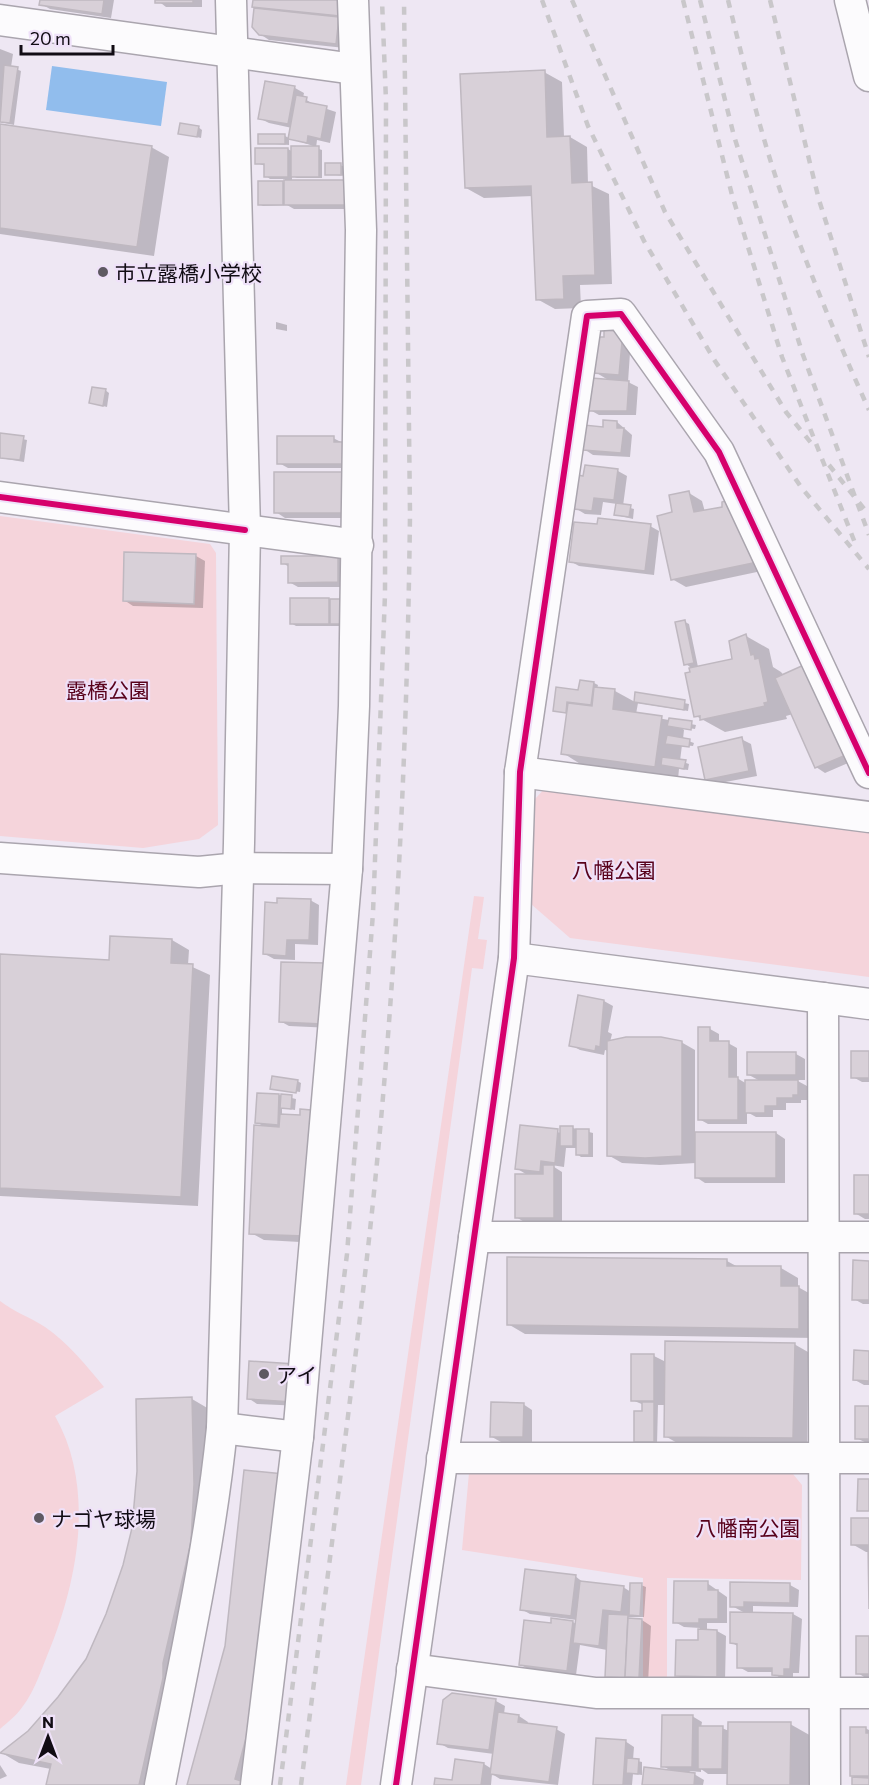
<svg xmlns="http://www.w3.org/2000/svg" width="869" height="1785" font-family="Commissioner,'Noto Sans JP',sans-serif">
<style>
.green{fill:#f5d4db}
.water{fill:#91bded}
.shadow{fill:#0003}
.building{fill:#d8d0d8;stroke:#bfb8c0;stroke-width:1.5}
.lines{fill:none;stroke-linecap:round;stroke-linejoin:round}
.minor-casing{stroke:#aaa5ae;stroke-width:33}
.minor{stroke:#fcfbfd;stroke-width:30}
.rail{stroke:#c9c7ca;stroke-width:4.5;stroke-dasharray:8 8;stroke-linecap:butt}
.cycleway-casing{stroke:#efe1f9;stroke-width:10}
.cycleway{stroke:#d6006c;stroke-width:6}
.poi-dot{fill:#5e5962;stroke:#efe1f9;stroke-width:2}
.labels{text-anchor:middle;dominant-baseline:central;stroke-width:4.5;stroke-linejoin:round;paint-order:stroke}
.poi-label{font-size:21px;fill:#110c14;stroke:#efe1f9;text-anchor:start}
.park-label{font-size:21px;fill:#58011b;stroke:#efe1f9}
</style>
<rect width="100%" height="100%" fill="#eee7f3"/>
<g class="green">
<polygon points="0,516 210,544 216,553 218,825 199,839 143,848 0,836"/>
<polygon points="548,785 869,830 869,977 570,938 531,904 535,799"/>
<polygon points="474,896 484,897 478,939 487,940 483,969 472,968 361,1785 346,1785"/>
<path d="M 0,1301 C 14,1312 30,1317 45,1327 C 67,1342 87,1366 104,1387 L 55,1416 C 97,1490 77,1586 45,1661 C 39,1676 33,1693 23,1706 C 17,1715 8,1722 0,1729 Z"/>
<polygon points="469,1473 793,1474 802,1485 801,1580 667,1578 667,1678 643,1679 643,1578 462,1550"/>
</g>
<polygon class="water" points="52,66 167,82 161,126 46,110"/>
<g class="shadow">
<polygon points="42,0 114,0 111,18 50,9 41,4"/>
<polygon points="157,0 202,0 202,7 166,7"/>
<polygon points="255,0 351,0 345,48 269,40 260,34 262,10 254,6"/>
<polygon points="0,49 13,54 11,67 21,71 14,125 0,122"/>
<polygon points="544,72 562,82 564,137 570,137 587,147 588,184 609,194 612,284 580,285 581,308 555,309 537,299 533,196 484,198 466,188"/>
<polygon points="266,82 295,88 304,93 303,98 315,105 336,112 330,143 317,140 316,148 322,150 322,178 297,178 292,176 292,181 356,209 294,209 287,205 263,206 259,204 282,182 285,184 285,179 270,179 266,176 266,166 256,163 288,149 293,152 313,146 290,138 292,128 269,123 259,118"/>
<polygon points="0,126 151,147 169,157 154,256 0,234"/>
<polygon points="198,127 202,130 201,138 180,133"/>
<polygon points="285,136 289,138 289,145 260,143"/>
<polygon points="340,165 345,167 345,176 326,174"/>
<polygon points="276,322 287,325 287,331 276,329"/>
<polygon points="597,338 631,338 628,382 638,387 636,415 599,415 590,410 610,381 595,372"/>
<polygon points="105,390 109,393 107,407 91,403"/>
<polygon points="617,422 632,435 630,457 593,455 584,449 604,428"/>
<polygon points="0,434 27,440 24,462 0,458"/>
<polygon points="333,438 343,443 356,468 288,468 279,463"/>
<polygon points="618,471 627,476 623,506 634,509 633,519 616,515 617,504 603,502 601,515 585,514 575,508"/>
<polygon points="276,473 355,518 285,518 276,512"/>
<polygon points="689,493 702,501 705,512 766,570 686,587 672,579 674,513"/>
<polygon points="650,526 659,531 654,575 579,566 570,561"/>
<polygon points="126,553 196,556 205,561 203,608 133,606 124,600"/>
<polygon points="337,557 346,563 346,587 298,587 289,582 289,567 283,563"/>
<polygon points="291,599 344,600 348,626 296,626 291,623"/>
<polygon points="685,622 689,624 698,667 734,660 746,636 769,649 773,667 781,672 855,760 825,773 816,767 793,714 786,716 787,719 725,732 696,716 692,674 690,667 686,664"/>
<polygon points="594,683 598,685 597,689 615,691 635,702 636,694 689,704 688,711 638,703 636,714 696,725 695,729 681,727 684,730 683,739 694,743 693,746 682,745 680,761 689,764 688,770 679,769 678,779 585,767 563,753 568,714 555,710"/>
<polygon points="741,739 751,744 757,776 715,784 706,779"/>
<polygon points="310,900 319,905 318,945 295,944 295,960 274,959 265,954 279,904"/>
<polygon points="172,940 189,950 188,965 210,975 198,1206 0,1196 0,955 111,961"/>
<polygon points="282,963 332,1028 289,1026 280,1021"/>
<polygon points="604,1001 613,1006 608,1032 612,1034 610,1042 681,1042 695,1050 695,1133 776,1133 785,1139 785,1183 705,1183 696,1177 696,1163 660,1165 622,1163 608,1155 608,1051 605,1050 604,1055 580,1050 571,1045"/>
<polygon points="710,1029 719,1034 719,1043 728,1043 737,1048 737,1078 747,1084 760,1081 749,1075 796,1054 805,1059 805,1080 796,1080 807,1086 807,1100 801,1100 801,1103 786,1103 786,1110 773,1110 773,1117 756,1117 747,1112 747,1124 708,1124 699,1119"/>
<polygon points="869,1052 869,1082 862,1082 853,1077"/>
<polygon points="297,1081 301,1083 300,1092 272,1088"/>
<polygon points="279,1095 296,1099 295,1110 282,1108 282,1115 301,1117 310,1111 324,1119 318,1243 264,1240 251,1233 265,1127 256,1122"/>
<polygon points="521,1126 562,1133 573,1128 593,1133 593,1157 581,1157 577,1154 577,1148 566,1148 564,1167 551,1165 562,1172 562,1223 526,1223 516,1217 529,1176 516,1168"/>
<polygon points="869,1178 869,1219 865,1219 855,1213"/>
<polygon points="509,1258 727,1261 738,1267 781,1268 798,1278 798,1287 816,1297 816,1338 525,1334 508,1324"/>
<polygon points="869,1262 869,1304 863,1304 854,1299"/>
<polygon points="794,1344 808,1352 807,1445 679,1444 665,1436 666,1405 658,1405 657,1444 635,1442 644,1405 632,1400 633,1356 654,1356 666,1362"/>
<polygon points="869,1352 869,1385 864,1385 855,1380"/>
<polygon points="250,1363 302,1406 257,1404 248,1398"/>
<polygon points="192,1399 209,1409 211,1494 158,1785 47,1785 51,1769 19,1763 2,1753 29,1732 59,1698 87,1660 108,1615"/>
<polygon points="523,1404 532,1410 532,1442 501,1442 492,1437"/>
<polygon points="869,1407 869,1444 856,1438"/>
<polygon points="245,1472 253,1785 189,1785 226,1647"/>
<polygon points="869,1520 869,1552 866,1552 852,1544"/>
<polygon points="575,1576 584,1583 623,1587 631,1592 641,1585 646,1587 644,1617 628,1617 628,1619 642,1620 651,1626 648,1683 615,1681 606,1676 607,1650 580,1645 576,1675 529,1670 520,1664 552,1625 573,1622 576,1624 577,1620 530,1614 521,1609"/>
<polygon points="707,1583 727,1597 727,1623 707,1623 707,1631 717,1631 726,1636 725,1681 686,1681 677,1675 700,1642 700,1628 684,1627 675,1622"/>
<polygon points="790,1585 799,1590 798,1607 753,1606 753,1614 793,1614 802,1619 799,1673 793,1673 793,1680 782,1680 773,1672 748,1672 739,1667 739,1647 731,1642 745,1613 732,1606"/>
<polygon points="869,1637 869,1679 867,1679 858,1673"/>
<polygon points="496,1701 505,1706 504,1714 519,1716 528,1722 527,1725 556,1729 565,1734 558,1785 500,1779 492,1774 491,1785 436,1785 453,1782 456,1760 484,1764 492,1769 494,1754 448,1748 439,1743"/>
<polygon points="692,1716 702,1722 701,1728 722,1728 729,1731 790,1724 813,1737 812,1785 728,1785 729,1774 708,1774 701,1769 701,1772 689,1771 704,1780 703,1785 643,1785 673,1772 663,1766"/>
<polygon points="865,1728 869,1730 869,1785 854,1785 858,1779 851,1775"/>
<polygon points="625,1741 634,1747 633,1760 642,1762 642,1775 633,1774 632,1785 595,1785"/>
<polygon points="0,1765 7,1776 0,1779"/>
</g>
<g class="building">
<polygon points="40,0 104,0 102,14 39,5"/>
<rect x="155" y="0" width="38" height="3"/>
<polygon points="253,0 342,0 340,16 252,7"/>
<polygon points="254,8 339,17 336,44 259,35 252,27"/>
<polygon points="4,65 18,67 10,123 0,122"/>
<polygon points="545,70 547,137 570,136 572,183 592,182 595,275 563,276 564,299 536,300 531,186 465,188 460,74"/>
<polygon points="265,81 295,86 288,124 258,119"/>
<polygon points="296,95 307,97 306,102 327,106 321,139 308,136 307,143 288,139"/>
<polygon points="180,123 199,126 197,137 178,134"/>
<polygon points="0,124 152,146 137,247 0,228"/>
<rect x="258" y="134" width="27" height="10"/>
<rect x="291" y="146" width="28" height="31"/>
<polygon points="255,148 288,148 288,177 264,177 264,164 255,164"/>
<rect x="325" y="163" width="16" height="12"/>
<rect x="284" y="180" width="63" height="25"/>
<rect x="258" y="181" width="25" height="24"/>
<polygon points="604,330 623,331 619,375 593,373 596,337 604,337"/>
<polygon points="591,378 629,381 627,411 588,411"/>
<polygon points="92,387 106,389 103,406 89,403"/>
<polygon points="603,420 617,421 617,428 624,428 621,453 583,450 584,425 603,427"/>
<polygon points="0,433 24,436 20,460 0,458"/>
<polygon points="277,436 334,436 334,442 348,442 348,464 277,464"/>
<polygon points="585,465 618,469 614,500 594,498 592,511 574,509 578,475 583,476"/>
<rect x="274" y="472" width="72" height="41"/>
<polygon points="689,491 694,512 722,507 722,502 732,499 746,529 753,563 671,580 657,516 672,512 669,495"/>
<polygon points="616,503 631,505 629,517 614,515"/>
<polygon points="598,518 651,524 645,571 569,562 574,522 597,524"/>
<polygon points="124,552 196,554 194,604 123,601"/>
<polygon points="281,556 338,556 338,582 288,583 288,564 281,564"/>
<rect x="290" y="598" width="39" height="26"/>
<rect x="330" y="599" width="14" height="25"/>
<polygon points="685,620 694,663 684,665 675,622"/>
<polygon points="746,634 751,655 754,654 755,659 759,658 768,702 764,703 765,706 700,720 700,716 694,717 685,673 690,672 689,668 732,659 729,641"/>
<polygon points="806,664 846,755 815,768 775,678"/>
<polygon points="580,680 594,682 591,705 567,702 566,713 553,711 556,687 578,690"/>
<polygon points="594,687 615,689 613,709 662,716 655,767 561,754 568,703 592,706"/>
<polygon points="635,692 685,700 684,710 634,702"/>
<polygon points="669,718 692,721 691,730 667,726"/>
<polygon points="667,735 690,739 689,747 665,744"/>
<polygon points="742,737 749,771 705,780 698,747"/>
<polygon points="662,757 686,760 684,769 661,765"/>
<polygon points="277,898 311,899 309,940 287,940 286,956 263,954 265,902 277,903"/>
<polygon points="110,936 172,939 171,963 193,964 181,1197 0,1188 0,954 109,960"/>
<polygon points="281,962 325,963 323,1024 279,1022"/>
<polygon points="578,995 604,1000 600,1047 596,1046 595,1051 569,1046"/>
<polygon points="698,1027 710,1027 710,1041 729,1041 729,1077 738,1077 738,1120 698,1120"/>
<polygon points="626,1037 661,1037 682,1041 682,1156 645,1158 607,1156 607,1041"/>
<rect x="851" y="1051" width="18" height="27"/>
<rect x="747" y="1052" width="49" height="23"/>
<polygon points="272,1076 298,1080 296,1093 270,1089"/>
<polygon points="745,1080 798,1080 798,1095 793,1095 793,1098 777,1098 777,1106 765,1106 765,1113 745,1113"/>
<polygon points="257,1093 279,1094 278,1125 255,1123"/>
<polygon points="281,1094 292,1095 291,1109 280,1108"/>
<polygon points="300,1109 311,1110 305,1236 249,1234 254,1125 279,1127 280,1114 300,1115"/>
<polygon points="520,1125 558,1129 555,1163 541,1161 540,1172 515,1169"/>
<rect x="560" y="1126" width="13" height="20"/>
<rect x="576" y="1129" width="13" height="26"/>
<rect x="695" y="1132" width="81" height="46"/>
<polygon points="543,1165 554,1165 554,1218 515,1218 515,1174 543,1174"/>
<rect x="854" y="1175" width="15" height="39"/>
<polygon points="507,1257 727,1259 727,1266 781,1266 781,1286 799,1286 799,1329 507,1325"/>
<polygon points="853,1260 869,1261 869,1300 852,1300"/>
<polygon points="665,1341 795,1343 793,1438 664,1437"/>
<polygon points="854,1350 869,1351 869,1381 853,1380"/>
<rect x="631" y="1354" width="23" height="47"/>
<polygon points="249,1361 295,1364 293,1402 247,1399"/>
<polygon points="192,1397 194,1484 191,1542 163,1663 163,1678 139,1785 46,1785 51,1764 0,1753 28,1731 58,1697 86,1659 106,1614 123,1565 132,1528 137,1471 136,1399"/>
<polygon points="491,1402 524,1403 523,1437 490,1437"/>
<polygon points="642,1402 654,1402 654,1442 634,1442 634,1411 642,1411"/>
<rect x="855" y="1406" width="14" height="33"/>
<polygon points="244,1470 284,1474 260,1686 235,1779 247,1783 246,1785 187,1785 225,1646"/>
<polygon points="858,1479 869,1479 869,1511 857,1511"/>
<polygon points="851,1518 869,1518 869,1609 868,1545 851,1545"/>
<polygon points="525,1569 576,1575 571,1616 520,1610"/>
<polygon points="580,1581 624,1586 621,1612 603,1610 599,1646 573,1643"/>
<polygon points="674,1581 708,1581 708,1590 718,1590 718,1619 699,1619 699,1623 673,1623"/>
<polygon points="730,1582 790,1583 790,1603 744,1602 744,1607 730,1607"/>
<polygon points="630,1583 642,1583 640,1616 629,1615"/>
<polygon points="730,1612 793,1613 790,1669 784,1669 784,1676 772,1675 772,1668 737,1668 737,1644 730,1643"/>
<polygon points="608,1614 628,1615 625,1678 605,1677"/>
<polygon points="551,1618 573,1621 567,1671 519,1665 524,1620 551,1623"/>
<polygon points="628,1618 642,1619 639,1678 625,1677"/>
<polygon points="698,1629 717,1630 717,1677 675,1676 676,1640 698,1640"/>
<rect x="856" y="1636" width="13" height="38"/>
<polygon points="452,1693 496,1699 489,1750 437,1744 443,1700"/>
<polygon points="498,1712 519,1715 518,1722 557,1727 549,1782 490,1774"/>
<polygon points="662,1715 693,1715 692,1767 661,1767"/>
<polygon points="728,1722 791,1722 790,1785 727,1785"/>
<polygon points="698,1726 723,1726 722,1769 698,1769"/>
<polygon points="850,1727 866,1727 866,1733 869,1733 869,1776 850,1776"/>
<polygon points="596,1738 626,1740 623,1785 593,1785"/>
<polygon points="627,1758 639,1759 638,1774 626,1773"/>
<polygon points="455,1759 484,1763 481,1785 434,1785 435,1778 452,1780"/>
<polygon points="644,1767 695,1773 694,1785 642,1785"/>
<polygon points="852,1777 869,1778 869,1785 852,1785"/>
</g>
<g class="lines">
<g class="minor-casing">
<g id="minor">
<polyline points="850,0 869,76"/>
<polyline points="0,20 354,69"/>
<polyline points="0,497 358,545"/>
<polyline points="520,772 869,817"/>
<polyline points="0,858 199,872 239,868 347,869"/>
<polyline points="514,958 869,1004"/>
<polyline points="823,998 825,1785"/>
<polyline points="474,1237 869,1237"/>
<polyline points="222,1428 298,1437"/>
<polyline points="442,1458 869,1458"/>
<polyline points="412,1669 596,1693 869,1693"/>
<path d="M 160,1785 C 183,1667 210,1548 222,1428 L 239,843 L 245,530 L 231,0"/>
<polyline points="256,1785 298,1437 347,869 354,706 361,230 353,0"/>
<polyline points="396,1785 514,958 520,772 587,316 621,314 719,452 869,773"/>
</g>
</g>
<use href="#minor" class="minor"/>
<g class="rail">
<polyline points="542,0 588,126 644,241 715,361 801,487 869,569"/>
<polyline points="572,0 665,212 786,412 812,444"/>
<polyline points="683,0 732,195 782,357 857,548"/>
<polyline points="700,0 734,136 803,355 869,535"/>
<path d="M 728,0 C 746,72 763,146 789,215 C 813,281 840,346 869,410"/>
<polyline points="770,0 819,200 869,357"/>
<polyline points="829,465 869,515"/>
<polyline points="280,1785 347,1254 373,913 385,594 386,101 382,0"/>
<path d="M 301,1785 C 323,1609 347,1433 367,1257 C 395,1011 407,761 410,514 L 404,0"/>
</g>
<g class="cycleway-casing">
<g id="cycleway">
<polyline points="0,497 245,530"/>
<polyline points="396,1785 514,958 520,772 587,316 621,314 719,452 869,773"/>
</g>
</g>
<use href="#cycleway" class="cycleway"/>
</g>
<g class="poi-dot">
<circle cx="103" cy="272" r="6"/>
<circle cx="264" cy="1374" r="6"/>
<circle cx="39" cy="1518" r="6"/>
</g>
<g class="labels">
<g class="poi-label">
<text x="115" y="272">市立露橋小学校</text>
<text x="276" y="1374">アイ</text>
<text x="51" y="1518">ナゴヤ球場</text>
</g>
<g class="park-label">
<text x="108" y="689">露橋公園</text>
<text x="614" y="869">八幡公園</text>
<text x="748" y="1527">八幡南公園</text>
</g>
</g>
<g transform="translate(48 1737)" stroke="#efe1f9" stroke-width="4.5" paint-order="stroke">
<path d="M0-4.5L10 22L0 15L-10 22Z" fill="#110c14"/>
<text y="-9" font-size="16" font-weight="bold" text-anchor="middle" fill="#110c14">N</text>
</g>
<path d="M21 45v9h92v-9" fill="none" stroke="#110c14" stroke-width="3"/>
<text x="30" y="45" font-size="18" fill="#110c14" stroke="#efe1f9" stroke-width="4.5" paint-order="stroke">20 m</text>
</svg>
